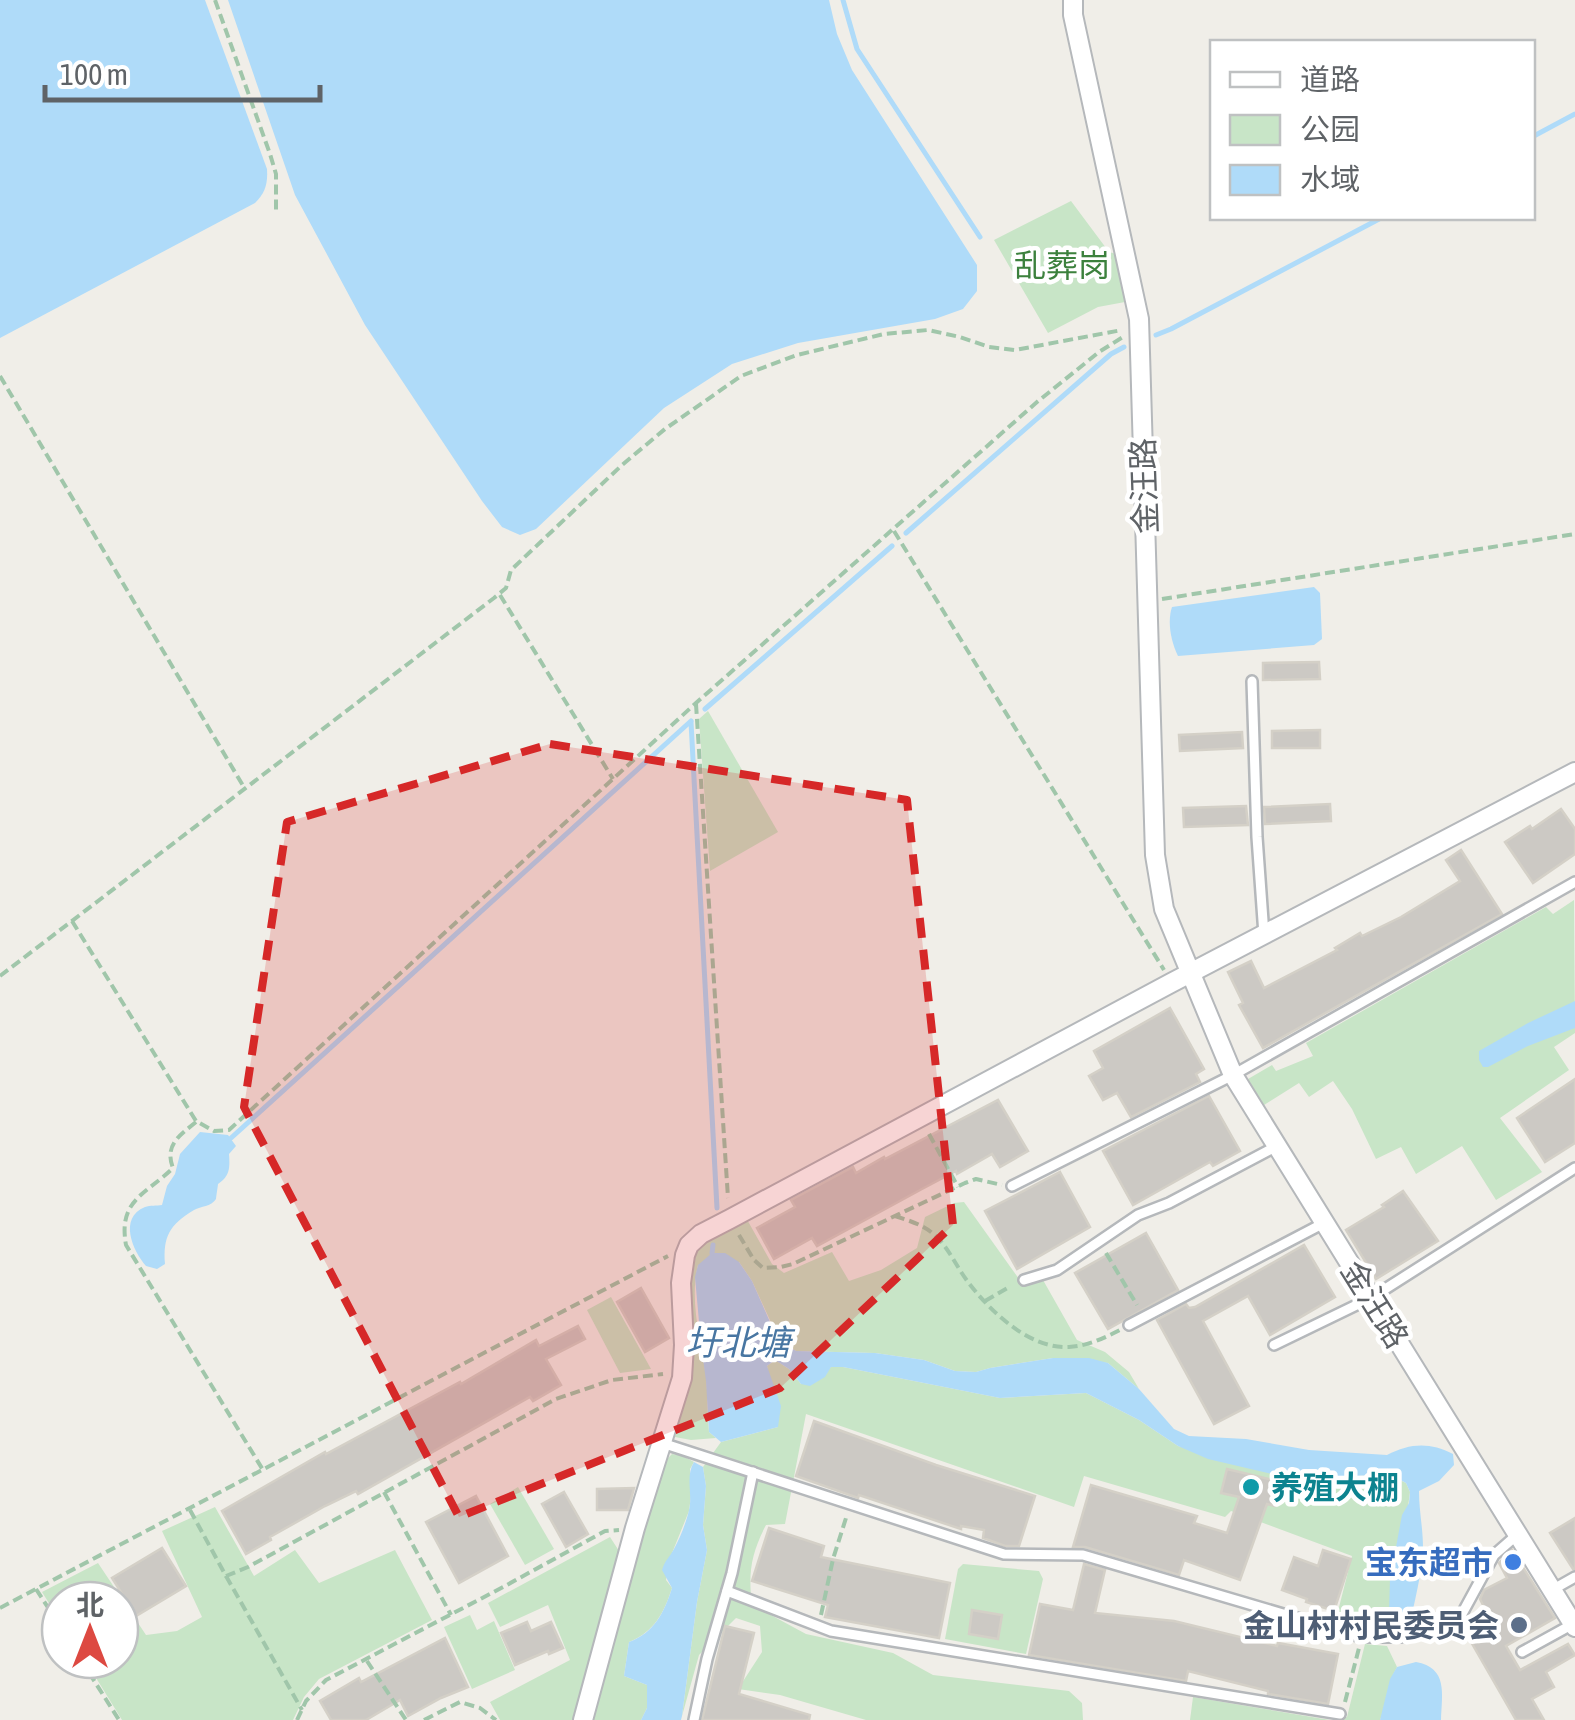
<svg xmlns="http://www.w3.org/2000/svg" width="1575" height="1720" font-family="'Asap Condensed','Noto Sans SC',sans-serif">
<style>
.green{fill:#c8e5c7}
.water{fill:#afdbf9}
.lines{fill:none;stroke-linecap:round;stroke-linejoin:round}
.stream{stroke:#afdbf9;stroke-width:5}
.building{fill:#ccc9c4;stroke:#d4d0c7;stroke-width:2.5}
.lane-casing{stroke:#b5b8bb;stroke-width:14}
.street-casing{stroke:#b5b8bb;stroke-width:22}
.path{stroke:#a0c6aa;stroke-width:4;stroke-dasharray:10 5;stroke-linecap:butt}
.lane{stroke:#fff;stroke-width:9}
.street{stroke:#fff;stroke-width:18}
.marked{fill:#d62828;fill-opacity:0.2;stroke:#d62828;stroke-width:8;stroke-dasharray:20 12;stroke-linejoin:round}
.culture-dot{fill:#0f9aa8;stroke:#fff;stroke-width:4}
.shop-dot{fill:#3f7fe0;stroke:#fff;stroke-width:4}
.service-dot{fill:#5c6f8a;stroke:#fff;stroke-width:4}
.labels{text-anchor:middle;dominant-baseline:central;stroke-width:9;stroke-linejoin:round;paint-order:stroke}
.park-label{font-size:32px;fill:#3c813d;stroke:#fff}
.street-label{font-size:32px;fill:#5f6367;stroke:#fff}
.culture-label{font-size:32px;font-weight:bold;fill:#0d838f;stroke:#fff;text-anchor:start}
.shop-label{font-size:32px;font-weight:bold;fill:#366cbe;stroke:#fff;text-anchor:end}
.service-label{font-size:32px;font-weight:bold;fill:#4e5e75;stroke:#fff;text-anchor:end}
.water-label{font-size:35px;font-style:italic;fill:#4876a2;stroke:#fff}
</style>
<rect width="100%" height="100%" fill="#f0eee8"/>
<g class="green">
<polygon points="1071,201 1109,252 1116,254 1125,302 1098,307 1048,333 994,240"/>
<polygon points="708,711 778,832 710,871 699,719"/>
<polygon points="1574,900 1575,1033 1554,1047 1569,1070 1500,1118 1542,1172 1496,1200 1462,1146 1416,1174 1401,1147 1376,1159 1352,1109 1333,1081 1309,1097 1299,1083 1264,1105 1248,1079 1272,1065 1276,1071 1313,1056 1306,1043 1546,907 1553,914"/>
<path d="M 964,1202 L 1024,1286 L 1043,1280 L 1077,1340 L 1105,1352 L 1129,1372 L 1139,1389 L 1108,1363 L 1053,1358 L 990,1368 L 976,1372 L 955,1371 L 924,1360 L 875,1353 L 796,1351 L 779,1340 L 752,1281 L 739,1262 L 698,1265 C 689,1300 701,1341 706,1376 C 708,1395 707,1414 709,1432 L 716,1438 L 691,1440 L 675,1437 L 688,1391 L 689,1264 L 700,1243 L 745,1216 L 772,1264 L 784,1273 L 832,1252 L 849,1281 L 881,1270 L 917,1248 L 925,1217 L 954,1203 Z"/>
<polygon points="611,1297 651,1369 620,1373 587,1310"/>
<path d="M 775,1360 L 789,1369 L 801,1384 L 831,1367 L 843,1367 L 1000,1398 L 1086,1393 L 1139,1420 L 1178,1446 L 1293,1479 L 1376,1475 L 1394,1477 L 1406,1483 L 1410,1492 L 1392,1624 L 1398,1630 L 1365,1631 L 1335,1623 L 1352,1556 L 1231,1511 L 1225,1517 L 1084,1476 L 1074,1507 L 806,1414 L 785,1524 L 766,1525 C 751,1554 748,1573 752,1605 L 806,1634 L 893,1653 L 933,1675 L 1069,1691 L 1082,1703 L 1083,1720 L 866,1720 L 780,1695 L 738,1689 L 762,1652 L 760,1626 L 736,1618 L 699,1655 L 682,1716 L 697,1602 L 707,1550 L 703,1525 L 706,1486 L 703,1467 L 721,1442 L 778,1427 L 767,1366 Z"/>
<path d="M 672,1454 L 683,1456 L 694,1462 L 690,1469 L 691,1496 L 689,1511 L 672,1553 L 666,1580 L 672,1588 C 664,1613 654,1632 629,1642 L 624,1676 L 647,1685 L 647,1708 L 641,1720 L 589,1720 L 639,1534 L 666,1460 Z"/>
<polygon points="518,1487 554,1549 525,1565 490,1504"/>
<polygon points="215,1507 254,1576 295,1550 319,1583 395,1550 432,1620 319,1679 304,1697 293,1720 122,1720 85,1660 120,1660 120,1600 60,1600 60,1621 42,1592 98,1563 146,1635 177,1631 202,1617 162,1531"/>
<polygon points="610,1537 621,1554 579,1720 500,1720 490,1702 570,1660 548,1605 500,1627 488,1603"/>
<polygon points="963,1564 1039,1571 1043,1579 1026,1654 945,1639 958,1569"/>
<polygon points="470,1615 477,1630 494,1621 515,1670 472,1689 444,1627"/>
<path d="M 1365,1644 L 1387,1646 L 1397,1667 C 1387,1684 1388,1703 1380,1720 L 1332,1720 L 1347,1717 Z"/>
<polygon points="1193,1697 1330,1720 1190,1720"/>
</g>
<g class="water">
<path d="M 0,0 L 205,0 L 267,169 C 268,184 265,193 255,203 L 0,338 Z"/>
<polygon points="228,0 829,0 837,34 852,70 977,265 977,291 963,309 935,319 798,343 732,364 664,408 536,529 520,535 502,527 482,501 365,325 295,195"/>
<path d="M 1314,587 L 1320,593 L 1322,639 L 1314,645 L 1178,656 C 1171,642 1167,622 1172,607 Z"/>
<polygon points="1575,1001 1575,1028 1528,1046 1488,1067 1483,1067 1479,1060 1479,1051 1528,1023"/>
<path d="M 200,1132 L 228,1135 L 236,1146 L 229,1154 C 230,1168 230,1176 218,1184 C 218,1185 216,1198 216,1199 C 211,1207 201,1206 194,1210 C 169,1225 163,1237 165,1264 L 157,1269 L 146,1266 C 133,1251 118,1218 145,1207 C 150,1205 157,1206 162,1205 L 167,1186 L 175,1174 L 180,1154 Z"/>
<path d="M 712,1253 L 725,1253 L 739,1262 L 752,1281 L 778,1340 L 796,1351 L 875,1353 L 924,1360 L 955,1371 L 976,1372 L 990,1368 L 1053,1358 L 1089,1358 L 1108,1363 L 1139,1389 L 1174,1429 L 1189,1436 L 1246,1439 L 1309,1450 L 1387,1455 C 1410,1443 1430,1442 1453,1454 L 1454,1465 L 1439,1481 L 1419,1491 C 1419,1511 1423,1528 1423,1548 C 1422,1575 1414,1602 1409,1629 L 1398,1630 L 1392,1624 L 1389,1613 L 1390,1579 L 1402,1515 L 1409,1503 L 1410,1492 L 1406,1483 L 1395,1477 L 1376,1475 L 1293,1479 L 1208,1459 L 1178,1446 L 1139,1420 L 1086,1393 L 1000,1398 L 843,1367 L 831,1367 L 825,1377 L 810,1386 L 801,1384 L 789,1369 L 775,1360 L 767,1366 L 781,1406 L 778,1427 L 721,1442 L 709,1432 L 706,1381 L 701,1344 L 695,1277 L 698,1265 Z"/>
<path d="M 694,1462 L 703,1467 L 706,1486 L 703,1525 L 707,1550 L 697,1602 L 682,1716 L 681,1720 L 641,1720 L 647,1708 L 647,1685 L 624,1676 L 629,1642 C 654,1633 664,1613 672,1588 L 662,1570 C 665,1560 669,1558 674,1549 C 680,1538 686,1523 689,1510 C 693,1494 685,1477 694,1462 Z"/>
<path d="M 1416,1662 C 1448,1668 1442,1693 1441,1720 L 1380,1720 L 1390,1679 L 1397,1667 Z"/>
</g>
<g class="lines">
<g class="stream">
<polyline points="843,0 857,49 980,237"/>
<polyline points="1532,137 1575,114"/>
<polyline points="1156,335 1171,329 1381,218"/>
<polyline points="906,533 1111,354 1124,347"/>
<polyline points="705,709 892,546"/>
<polyline points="691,722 717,1208"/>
<polyline points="231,1138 691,721"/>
<polyline points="712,1253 713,1245"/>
</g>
</g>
<g class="building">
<polygon points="1319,662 1320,679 1263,680 1263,663"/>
<polygon points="1320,730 1320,748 1272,748 1272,731"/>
<polygon points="1242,732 1243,748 1180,751 1179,735"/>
<polygon points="1330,804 1331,821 1265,824 1264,807"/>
<polygon points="1246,806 1248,825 1184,827 1183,808"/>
<polygon points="1561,809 1575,829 1575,854 1533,883 1505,842 1530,826 1532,829"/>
<polygon points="1461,850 1502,914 1263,1048 1239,1005 1243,1003 1228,972 1251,961 1264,988 1337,950 1335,948 1360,933 1362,936 1401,917 1460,881 1446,860"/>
<polygon points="1170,1008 1204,1069 1196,1074 1200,1082 1131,1117 1117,1093 1103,1100 1089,1076 1103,1068 1094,1051"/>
<polygon points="1575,1079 1575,1143 1545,1162 1517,1118"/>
<polygon points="1209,1096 1240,1151 1213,1166 1210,1162 1133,1205 1103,1151"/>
<polygon points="998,1100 1028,1151 1000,1167 992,1154 957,1174 956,1171 922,1189 817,1246 812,1238 774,1259 757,1228 795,1207 791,1200 853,1167 856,1173 884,1157 885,1159"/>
<polygon points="1060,1172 1090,1227 1017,1269 985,1211"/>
<polygon points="1403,1191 1438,1241 1376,1279 1346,1230 1384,1207 1382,1205"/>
<polygon points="1146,1233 1178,1290 1108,1329 1075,1273"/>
<polygon points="1304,1245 1335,1297 1270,1335 1248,1296 1203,1321 1249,1406 1214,1424 1157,1320 1186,1304 1189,1308 1195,1307"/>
<polygon points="641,1288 669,1338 645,1352 617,1302"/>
<polygon points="578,1326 585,1339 546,1359 561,1385 533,1401 530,1397 358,1494 356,1491 325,1506 270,1537 271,1540 246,1554 222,1511 325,1452 326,1454 460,1382 461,1384 536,1340 539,1346"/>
<polygon points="814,1421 936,1465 1035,1496 1019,1546 1005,1546 983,1538 984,1530 961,1526 961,1529 859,1495 858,1498 796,1476"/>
<polygon points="1227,1469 1281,1482 1275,1506 1267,1504 1240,1580 1184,1560 1179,1575 1085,1547 1073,1547 1091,1485 1197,1516 1194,1523 1227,1533 1239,1497 1221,1493"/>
<polygon points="634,1488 628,1510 597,1510 597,1489"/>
<polygon points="564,1492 588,1534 566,1547 542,1504"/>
<polygon points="476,1496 508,1556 459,1583 426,1522"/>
<polygon points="1575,1518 1575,1569 1573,1569 1550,1533"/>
<polygon points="769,1528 824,1546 821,1557 950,1583 939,1638 825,1617 828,1605 752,1581"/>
<polygon points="162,1548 186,1586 136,1616 112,1578"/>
<polygon points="1323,1550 1351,1559 1334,1611 1306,1602 1307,1599 1282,1590 1294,1557 1318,1566"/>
<polygon points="1512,1550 1555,1618 1506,1646 1520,1670 1568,1644 1575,1655 1546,1672 1554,1687 1532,1699 1544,1720 1516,1720 1463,1628 1487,1613 1480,1599 1484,1590 1507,1578 1499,1563"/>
<polygon points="1084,1564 1105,1570 1095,1613 1174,1621 1277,1646 1278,1643 1338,1654 1328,1704 1268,1694 1268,1691 1188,1671 1186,1681 1029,1655 1040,1604 1073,1610"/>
<polygon points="972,1610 1002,1615 998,1639 969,1634"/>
<polygon points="527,1622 531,1631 551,1622 563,1648 549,1654 548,1651 515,1665 501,1633"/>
<polygon points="725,1626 754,1633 739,1694 810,1715 809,1720 702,1720"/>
<polygon points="445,1638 468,1687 441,1698 408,1716 400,1700 366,1720 331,1720 320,1701 359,1678 361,1682"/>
</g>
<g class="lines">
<g class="lane-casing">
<g id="lane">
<polyline points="1252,681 1257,837 1264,935"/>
<polyline points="1012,1186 1233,1075 1575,882"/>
<polyline points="1024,1280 1057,1270 1138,1215 1169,1203 1277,1146"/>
<polyline points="1129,1325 1324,1223"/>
<polyline points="1274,1345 1371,1298 1575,1168"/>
<polyline points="662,1443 1004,1554 1083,1555 1361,1637 1401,1637 1457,1623 1494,1555 1518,1534"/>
<polyline points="1552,1590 1575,1577"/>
<polyline points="727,1591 831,1631 1340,1714"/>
<polyline points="1522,1652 1573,1624"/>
<polyline points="694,1720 707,1659 732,1573 753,1472"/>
</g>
</g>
<g class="street-casing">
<g id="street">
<polyline points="1073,0 1073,15 1139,319 1155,855 1164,909 1233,1075 1575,1627"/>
<polyline points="583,1720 635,1528 682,1378 684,1345 681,1283 685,1255 689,1245 701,1234 730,1219 1171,983 1575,772"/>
</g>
</g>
<g class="path">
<polyline points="215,0 270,154 276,174 276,212"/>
<polyline points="0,376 245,789"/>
<polyline points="894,531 1164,970"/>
<polyline points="500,595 613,779"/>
<polyline points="1162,599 1575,534"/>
<polyline points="696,704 728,1198"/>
<polyline points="72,921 196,1121 214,1131 229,1130 696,703 1037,402 1099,352 1123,337"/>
<polyline points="0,976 494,598 506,588 511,570 622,465 665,429 741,376 797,355 884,334 928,330 960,337 989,347 1015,350 1122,330"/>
<path d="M 196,1122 C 180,1135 164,1145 173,1168 C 145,1195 118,1200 126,1245 L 263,1470"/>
<polyline points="929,1134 958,1187"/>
<path d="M 895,1216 C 907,1220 921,1224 931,1232 C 948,1245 955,1265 968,1282 C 990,1311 1029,1349 1069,1347 C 1088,1346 1104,1338 1120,1330"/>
<polyline points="739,1235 754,1260 763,1268 781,1267 793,1264 965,1183 976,1179 1002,1185"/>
<polyline points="1106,1253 1137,1305"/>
<polyline points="985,1301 1011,1286"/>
<polyline points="384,1492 451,1615"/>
<polyline points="190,1510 226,1576 248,1567 556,1399 612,1380 663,1374"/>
<polyline points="226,1576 302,1710"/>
<polyline points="36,1589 60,1626"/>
<polyline points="0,1608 668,1256"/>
<polyline points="821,1615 833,1559 846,1518"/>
<polyline points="81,1660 119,1720"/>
<polyline points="367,1661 406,1720"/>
<polyline points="1345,1702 1359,1648"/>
<polyline points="297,1720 306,1701 326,1680 505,1586 605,1531 619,1530"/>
<polyline points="424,1720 460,1702 480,1708 496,1720"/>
</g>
<use href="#lane" class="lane"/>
<use href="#street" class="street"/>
</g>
<path class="marked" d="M 550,744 L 907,800 L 953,1225 L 780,1388 L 459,1517 L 244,1107 L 287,822 Z"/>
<circle class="culture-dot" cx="1251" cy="1487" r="10"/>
<circle class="shop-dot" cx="1513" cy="1562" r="10"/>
<circle class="service-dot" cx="1519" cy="1625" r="10"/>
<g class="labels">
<g class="park-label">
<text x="1062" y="265">乱葬岗</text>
</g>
<g class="street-label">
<text transform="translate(1144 486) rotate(-92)">金汪路</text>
<text transform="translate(1375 1304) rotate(58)">金汪路</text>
</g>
<g class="culture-label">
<text x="1271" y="1487">养殖大棚</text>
</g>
<g class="shop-label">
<text x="1493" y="1562">宝东超市</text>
</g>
<g class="service-label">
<text x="1499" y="1625">金山村村民委员会</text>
</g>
<g class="water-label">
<text x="738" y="1342">圩北塘</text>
</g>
</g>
<rect x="1210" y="40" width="325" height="180" fill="#ffffff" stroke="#bfc1c2" stroke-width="2.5"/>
<rect x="1230" y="72" width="50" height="15" fill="#ffffff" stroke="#bfc1c2" stroke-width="2.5"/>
<text x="1300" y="90" font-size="30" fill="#5f6367">道路</text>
<rect x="1230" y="115" width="50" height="30" fill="#c8e5c7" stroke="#bfc1c2" stroke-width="2.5"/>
<text x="1300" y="140" font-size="30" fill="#5f6367">公园</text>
<rect x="1230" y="165" width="50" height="30" fill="#afdbf9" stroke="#bfc1c2" stroke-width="2.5"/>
<text x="1300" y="190" font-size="30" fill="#5f6367">水域</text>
<g transform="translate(90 1630)"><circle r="48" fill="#ffffff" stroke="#bfc1c2" stroke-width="2.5"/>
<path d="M0-8L18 38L0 25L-18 38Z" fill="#dd4941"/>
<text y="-15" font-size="28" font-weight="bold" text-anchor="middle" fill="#5f6367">北</text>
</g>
<path d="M45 85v15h275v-15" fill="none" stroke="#5f6367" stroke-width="5"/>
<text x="60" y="85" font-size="30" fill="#5f6367" stroke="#ffffff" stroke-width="8" paint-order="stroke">100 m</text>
</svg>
